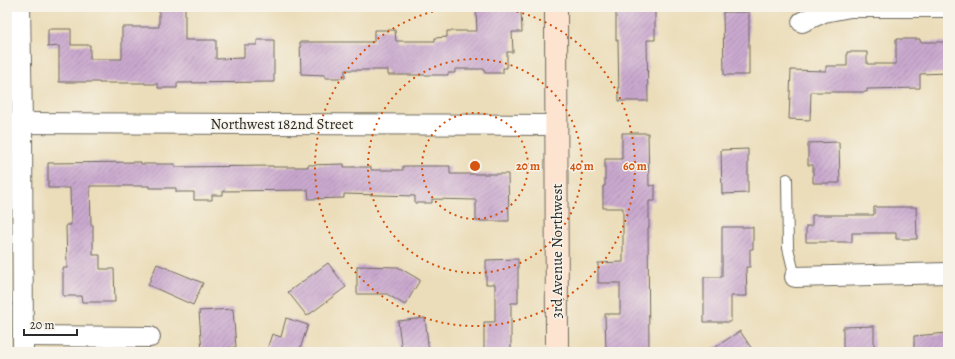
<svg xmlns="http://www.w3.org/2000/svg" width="955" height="359" font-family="Alegreya,serif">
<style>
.building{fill:url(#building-hatch)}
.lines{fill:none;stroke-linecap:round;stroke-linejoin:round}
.lane-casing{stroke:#6e695d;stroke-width:12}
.street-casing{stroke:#6e695d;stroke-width:22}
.secondary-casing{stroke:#6e695d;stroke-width:24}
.lane{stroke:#fff;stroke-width:10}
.street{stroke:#fff;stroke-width:20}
.secondary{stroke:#fde4d1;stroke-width:22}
.ring{fill:none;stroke:#d5540f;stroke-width:2;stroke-dasharray:2 4}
.labels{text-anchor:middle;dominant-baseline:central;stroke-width:3;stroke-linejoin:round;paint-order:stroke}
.street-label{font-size:15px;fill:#2b2b2b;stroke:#f7f3e8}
.centre{fill:#d5540f;stroke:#f7f3e8;stroke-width:2}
.ring-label{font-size:12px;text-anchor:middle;font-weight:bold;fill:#d5540f;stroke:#f7f3e8;stroke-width:3;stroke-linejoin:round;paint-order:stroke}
</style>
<defs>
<pattern id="building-hatch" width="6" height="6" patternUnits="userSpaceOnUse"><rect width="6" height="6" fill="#caa9cf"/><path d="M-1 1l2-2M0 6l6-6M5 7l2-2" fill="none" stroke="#a48aa8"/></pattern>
</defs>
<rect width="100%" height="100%" fill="#f7f3e8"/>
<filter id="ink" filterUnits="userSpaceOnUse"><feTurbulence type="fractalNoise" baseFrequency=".025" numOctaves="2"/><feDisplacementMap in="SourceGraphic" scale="8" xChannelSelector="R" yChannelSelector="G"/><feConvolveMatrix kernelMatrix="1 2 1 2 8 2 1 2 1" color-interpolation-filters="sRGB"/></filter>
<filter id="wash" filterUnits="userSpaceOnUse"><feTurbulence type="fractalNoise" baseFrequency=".012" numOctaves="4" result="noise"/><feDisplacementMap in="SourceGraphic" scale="16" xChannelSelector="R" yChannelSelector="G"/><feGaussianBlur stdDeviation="0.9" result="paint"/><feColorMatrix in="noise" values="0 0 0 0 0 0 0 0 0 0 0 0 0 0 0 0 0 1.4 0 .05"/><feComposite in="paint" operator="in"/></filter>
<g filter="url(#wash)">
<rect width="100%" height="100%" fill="#ebddb9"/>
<g id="blocks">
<g class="building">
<polygon points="159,7 185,7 185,40 216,40 216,59 244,58 244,45 257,45 257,40 274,40 274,82 177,83 177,88 158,88 158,84 145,84 145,83 99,83 99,82 59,82 59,46 48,47 48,29 71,29 71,45 90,45 90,59 122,59 122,27 159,27"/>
<polygon points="616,7 655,7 655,40 647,40 648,101 619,101 618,40 616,40"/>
<polygon points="512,9 512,10 521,10 522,32 512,32 513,52 507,52 507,68 503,68 503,73 485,73 484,69 455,69 455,73 448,73 448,75 388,75 388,70 345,70 345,78 325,78 325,75 301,74 300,42 374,42 374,30 395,30 396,41 435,41 435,38 447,37 447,31 477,31 476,10"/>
<polygon points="723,12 749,12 749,75 724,75"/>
<polygon points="896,39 920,39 920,42 948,42 948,73 920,74 920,88 867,89 867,92 811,92 810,120 789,119 791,70 826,71 826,66 847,66 847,52 867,52 867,64 896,64"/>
<polygon points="622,133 648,133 649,186 655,185 655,201 649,201 649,228 648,228 649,352 606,352 605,314 620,314 620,283 598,283 598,263 623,262 623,208 603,208 603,186 605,186 605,159 622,159"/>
<polygon points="839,142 840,183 813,183 813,165 808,165 808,143"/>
<polygon points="748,149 748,193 722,194 721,150"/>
<polygon points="141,162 141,164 175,164 175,167 273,166 273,167 308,167 308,165 344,164 344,167 371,167 371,170 403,170 403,166 450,166 450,174 508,174 509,221 476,221 476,200 432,199 432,203 415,203 415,196 344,194 344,198 309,199 308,190 223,191 223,195 212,195 212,200 194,200 194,192 176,192 176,188 149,188 149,186 90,186 91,225 93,225 93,255 100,255 100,269 114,269 115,302 82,302 81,296 63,296 63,268 67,268 66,225 71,225 70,188 48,188 48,163"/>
<polygon points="874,207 916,207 917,239 896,239 896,233 852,233 852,242 806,242 806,226 812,226 812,215 874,215"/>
<polygon points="722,227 753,227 753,249 750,249 750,267 746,267 747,296 731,296 731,322 704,322 704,277 722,277"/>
<polygon points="518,259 518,303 511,303 511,352 484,352 484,322 495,322 495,284 486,284 486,260"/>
<polygon points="328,263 346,287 307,316 288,292"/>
<polygon points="157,264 203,283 193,305 148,285"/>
<polygon points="357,266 398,267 420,280 405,305 387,294 357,294"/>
<polygon points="233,309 236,347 228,348 228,352 202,352 199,311"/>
<polygon points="286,318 308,325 299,352 266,352 272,334 281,337"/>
<polygon points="425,318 429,352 402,352 398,321"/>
<polygon points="874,326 874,352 843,352 843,327"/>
<polygon points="740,331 754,352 708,352"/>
<polygon points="948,333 948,352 914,352 914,336"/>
</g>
</g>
</g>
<g filter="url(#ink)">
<use href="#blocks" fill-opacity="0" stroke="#6e695d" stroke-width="1"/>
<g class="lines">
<g class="lane-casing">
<polyline id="lane" points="787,179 788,248 795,277"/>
</g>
<g class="street-casing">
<g id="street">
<polyline points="20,7 22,123 23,352"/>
<polyline points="802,22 824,12 850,7 948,7"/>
<polyline points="7,123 556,125"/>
<polyline points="795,277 948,273"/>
<polyline points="23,336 150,337"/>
</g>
</g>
<g class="secondary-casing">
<polyline id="secondary" points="556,7 557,352"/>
</g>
<use href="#lane" class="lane"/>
<use href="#street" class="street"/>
<use href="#secondary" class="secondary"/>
</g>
</g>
<g class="ring">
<circle cx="475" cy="166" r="53"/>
<circle cx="475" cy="166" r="107"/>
<path d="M493 7A160 160 0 1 1 457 7"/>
</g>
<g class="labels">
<g class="street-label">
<text x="282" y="124">Northwest 182nd Street</text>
<text transform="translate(557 251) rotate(-90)">3rd Avenue Northwest</text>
</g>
</g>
<circle cx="475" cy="166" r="6" class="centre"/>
<g class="ring-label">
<text x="528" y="170">20 m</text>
<text x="582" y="170">40 m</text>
<text x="635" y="170">60 m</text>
</g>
<rect width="955" height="359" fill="none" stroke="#f7f3e8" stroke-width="24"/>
<path d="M24 329v6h53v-6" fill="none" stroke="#2b2b2b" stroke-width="2"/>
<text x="30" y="329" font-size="12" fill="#2b2b2b" stroke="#f7f3e8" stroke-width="3" paint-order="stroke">20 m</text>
</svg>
